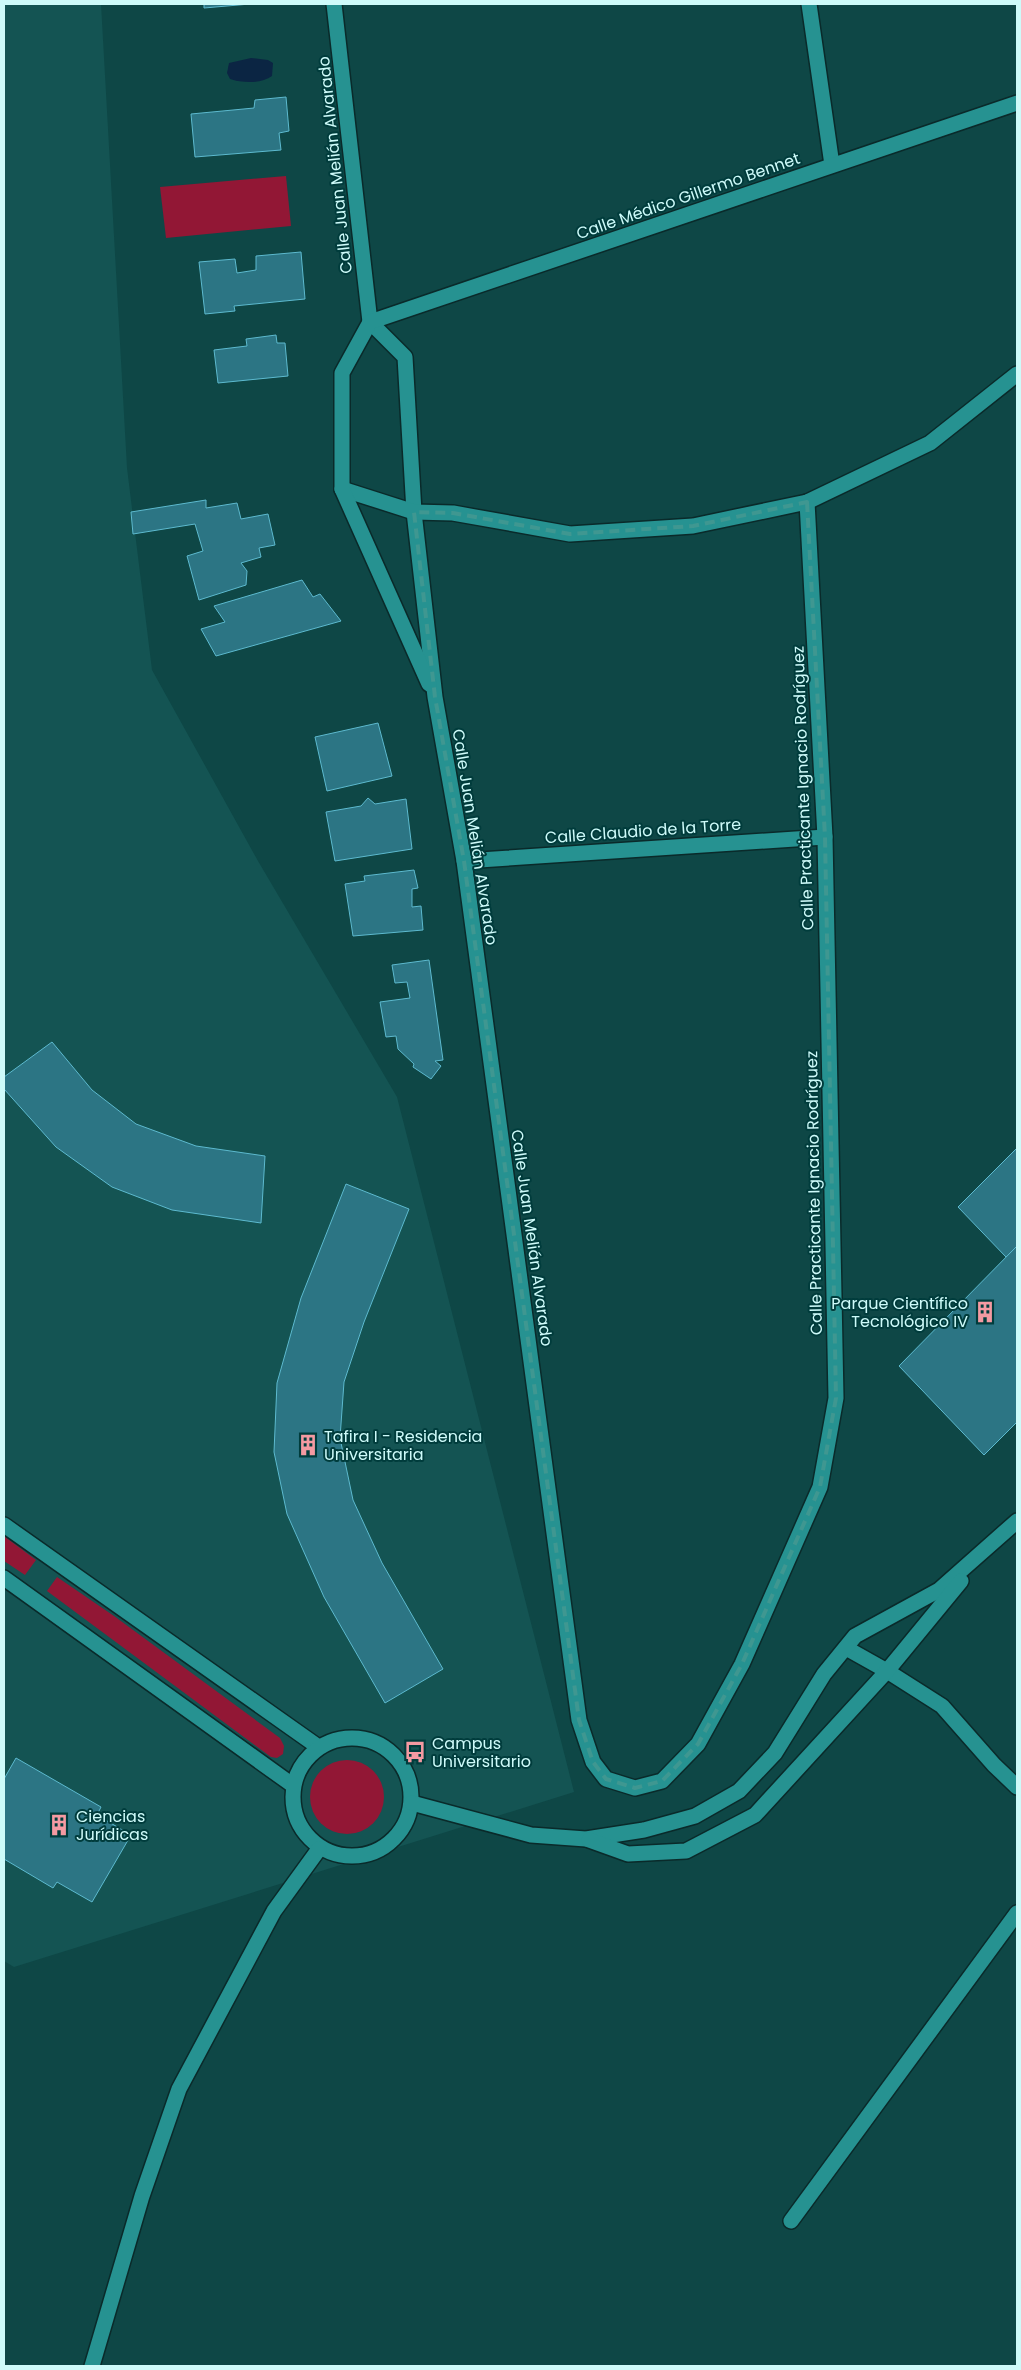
<svg xmlns="http://www.w3.org/2000/svg" width="1021" height="2370" font-family="Poppins,sans-serif">
<style>
.built{fill:#145453}
.green{fill:#921735}
.water{fill:#0b2543}
.building{fill:#2c7584;stroke:#5dbacf}
.lines{fill:none;stroke-linecap:round;stroke-linejoin:round}
.lane-casing{stroke:#0a2a2a;stroke-width:18}
.street-casing{stroke:#0a2a2a;stroke-width:18}
.lane{stroke:#269291;stroke-width:15}
.street{stroke:#269291;stroke-width:15}
.marked{fill:none;stroke:#3f9791;stroke-width:4;stroke-dasharray:10 6;stroke-linejoin:round}
.labels{text-anchor:middle;dominant-baseline:central;stroke-width:4;stroke-linejoin:round;paint-order:stroke}
.street-label{font-size:16px;fill:#cefbfa;stroke:#003c3c}
.poi-label{font-size:16px;fill:#cefbfa;stroke:#003c3c;text-anchor:start}
</style>
<rect width="100%" height="100%" fill="#0e4746"/>
<polygon class="built" points="4,4 101,4 127,468 152,670 258,861 397,1097 574,1792 14,1967 4,1961"/>
<g class="green">
<polygon points="286,176 291,226 166,238 160,187"/>
<polygon points="4,1536 36,1560 25,1575 4,1561"/>
<polygon points="57,1577 114,1616 280,1738 284,1746 283,1754 277,1758 271,1757 47,1591"/>
<circle cx="347" cy="1797" r="37"/>
</g>
<path class="water" d="M 251,58 L 268,60 L 273,63 L 272,76 C 262,84 242,83 230,79 L 227,73 L 229,63 Z"/>
<g class="building">
<polygon points="204,4 250,4 204,8"/>
<polygon points="286,97 289,131 279,133 281,150 195,157 191,114 254,108 255,100"/>
<polygon points="301,252 305,299 234,306 235,311 205,314 199,262 235,259 237,273 256,270 256,256"/>
<polygon points="276,335 277,343 285,343 288,376 218,383 214,350 247,346 246,339"/>
<polygon points="206,500 206,508 237,503 241,519 268,514 275,545 259,548 261,557 241,563 247,571 246,585 199,600 187,556 203,551 195,524 133,534 131,512"/>
<polygon points="302,580 313,597 320,594 341,621 216,656 201,629 225,622 214,606"/>
<polygon points="378,723 392,776 327,791 315,737"/>
<polygon points="368,798 375,804 406,799 412,849 335,861 326,812 361,806"/>
<polygon points="414,870 418,888 412,889 412,907 421,906 423,930 353,936 345,884 365,881 364,876"/>
<polygon points="429,960 443,1060 435,1061 441,1066 431,1079 413,1067 414,1064 398,1049 396,1036 386,1037 380,1002 410,998 407,982 395,983 392,965"/>
<polygon points="52,1042 92,1090 136,1124 196,1146 265,1156 261,1223 172,1210 112,1187 56,1147 4,1089 4,1077"/>
<polygon points="1017,1148 1017,1246 1006,1257 958,1207"/>
<polygon points="346,1184 409,1209 364,1322 344,1382 340,1438 353,1500 382,1563 443,1669 385,1703 324,1597 287,1514 274,1452 277,1383 301,1298"/>
<polygon points="1017,1246 1017,1422 984,1455 899,1366"/>
<polygon points="16,1758 101,1807 97,1815 131,1835 92,1902 57,1882 53,1888 4,1859 4,1779"/>
</g>
<g class="lines">
<g class="lane-casing">
<g id="lane">
<polyline points="846,1648 887,1671 942,1706 994,1765 1017,1787"/>
<polyline points="791,2221 1017,1913"/>
</g>
</g>
<g class="street-casing">
<g id="street">
<polyline points="334,4 370,322 405,357 414,512 435,697 464,861 579,1720 593,1762 606,1779 635,1788 662,1781 698,1744 742,1664 820,1487 836,1398 825,837 807,502"/>
<polyline points="809,4 832,165"/>
<polyline points="342,489 414,512 453,513 570,534 693,526 807,502 930,443 1017,374"/>
<polyline points="429,684 342,489 342,373 370,322 1017,103"/>
<polyline points="464,861 825,837"/>
<polyline points="4,1525 317,1746"/>
<polyline points="4,1578 291,1784"/>
<circle cx="352" cy="1797" r="59"/>
<polyline points="412,1803 531,1835 586,1839 644,1830 695,1816 739,1791 775,1753 824,1674 855,1636 939,1590 1017,1521"/>
<polyline points="589,1840 628,1854 686,1851 755,1815 887,1671 961,1581"/>
<polyline points="92,2366 142,2196 179,2089 274,1911 319,1849"/>
</g>
</g>
<use href="#lane" class="lane"/>
<use href="#street" class="street"/>
</g>
<path class="marked" d="M 807,502 L 825,837 L 836,1398 L 820,1487 L 742,1664 L 698,1744 L 662,1781 L 635,1788 L 606,1779 L 593,1762 L 579,1720 L 464,861 L 435,697 L 414,512 L 453,513 L 570,534 L 693,526 Z"/>
<defs>
<g id="building-bare" transform="scale(1.725)"><path d="M-4-6H4V6H1V3H-1V6H-4ZM-2.5-4.3h1.7v1.8h-1.7ZM.8-4.3h1.7v1.8H.8ZM-2.5-1h1.7V.8h-1.7ZM.8-1h1.7V.8H.8Z" fill="#f49aa2" stroke="#003c3c" stroke-width="2.5" paint-order="stroke"/></g>
<g id="bus-bare" transform="scale(1.725)"><path d="M-5-6H5V4H4V6H2V4H-2V6H-4V4H-5ZM-3.5-4V0h7V-4ZM-3.5 1.2v1.5H-2V1.2ZM2 1.2v1.5H3.5V1.2Z" fill="#f49aa2" stroke="#003c3c" stroke-width="2.5" paint-order="stroke"/></g>
</defs>
<g fill-rule="evenodd">
<use href="#building-bare" x="985" y="1312"/>
<use href="#building-bare" x="308" y="1445"/>
<use href="#bus-bare" x="415" y="1752"/>
<use href="#building-bare" x="59" y="1825"/>
</g>
<g class="labels">
<g class="street-label">
<text transform="translate(335 165) rotate(-96)">Calle Juan Melián Alvarado</text>
<text transform="translate(688 196) rotate(-19)">Calle Médico Gillermo Bennet</text>
<text transform="translate(803 788) rotate(-92)">Calle Practicante Ignacio Rodríguez</text>
<text transform="translate(643 831) rotate(-4)">Calle Claudio de la Torre</text>
<text transform="translate(475 837) rotate(81)">Calle Juan Melián Alvarado</text>
<text transform="translate(814 1193) rotate(-91)">Calle Practicante Ignacio Rodríguez</text>
<text transform="translate(532 1238) rotate(82)">Calle Juan Melián Alvarado</text>
</g>
<g class="poi-label">
<text x="968" y="1303" text-anchor="end">Parque Científico<tspan x="968" dy="18">Tecnológico IV</tspan></text>
<text x="324" y="1436">Tafira I - Residencia<tspan x="324" dy="18">Universitaria</tspan></text>
<text x="432" y="1743">Campus<tspan x="432" dy="18">Universitario</tspan></text>
<text x="76" y="1816">Ciencias<tspan x="76" dy="18">Jurídicas</tspan></text>
</g>
</g>
<rect width="1021" height="2370" fill="none" stroke="#cefbfa" stroke-width="10"/>
</svg>
